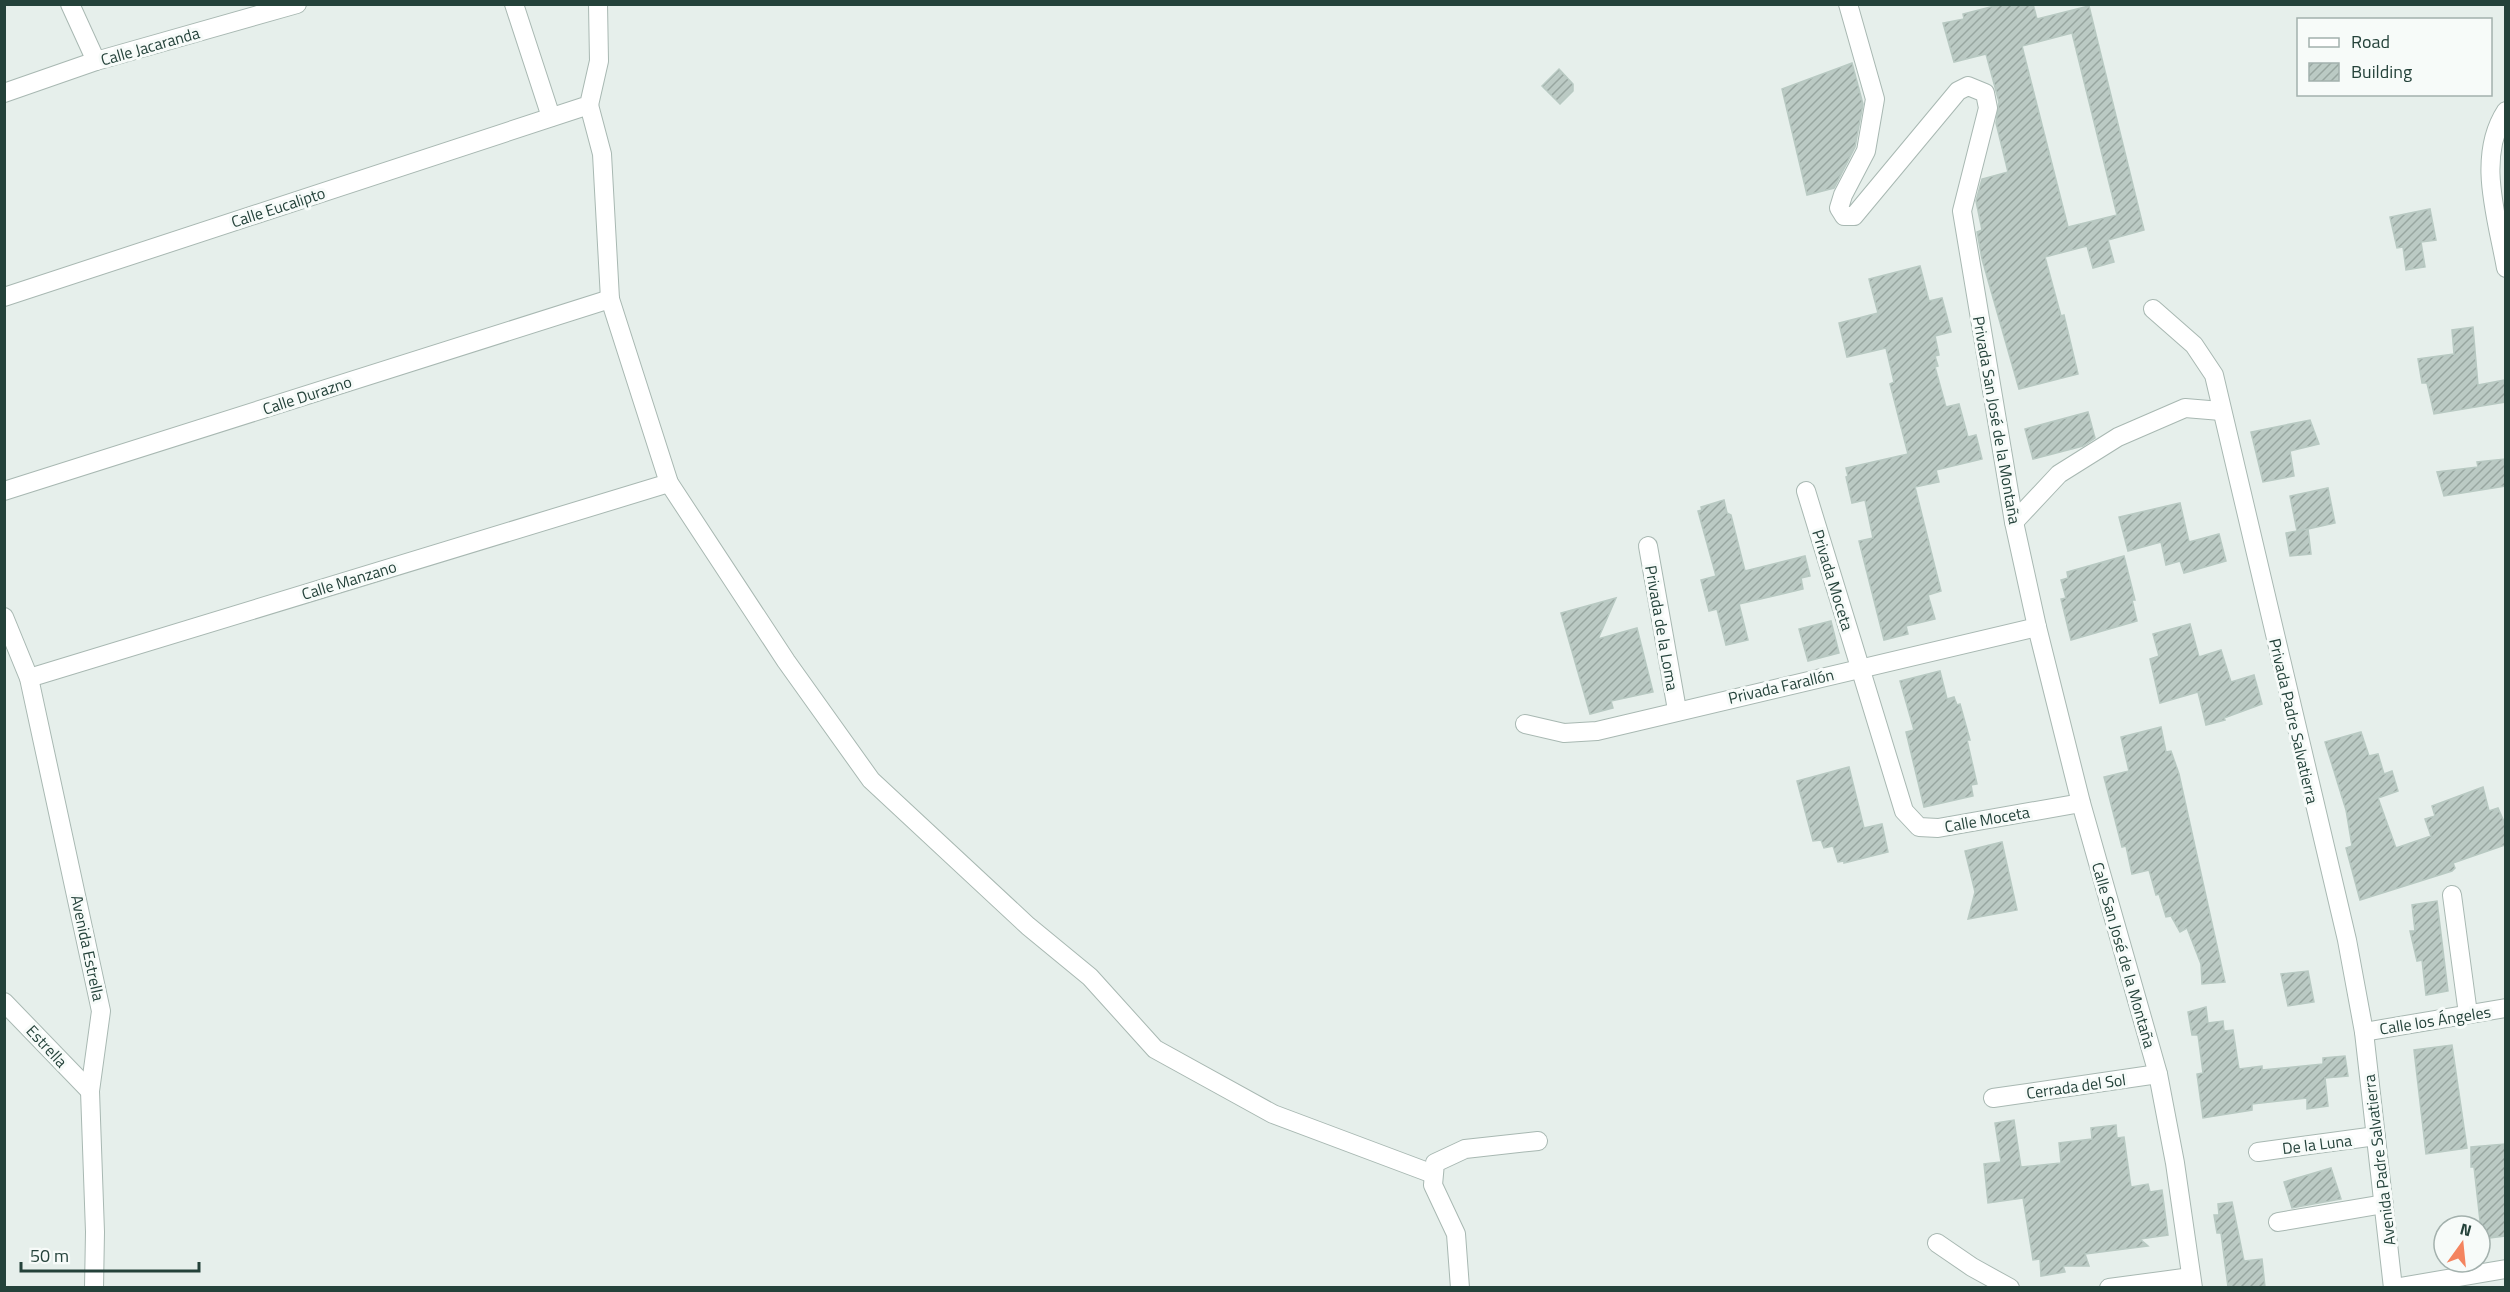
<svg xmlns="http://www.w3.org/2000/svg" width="2510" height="1292" font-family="'Titillium Web',sans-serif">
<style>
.building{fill:url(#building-hatch);stroke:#b8c9c2;stroke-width:1.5;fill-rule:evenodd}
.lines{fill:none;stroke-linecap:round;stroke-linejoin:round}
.minor-casing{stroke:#a8b8b2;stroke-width:20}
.minor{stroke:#fff;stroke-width:18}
.labels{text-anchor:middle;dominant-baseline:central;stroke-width:6;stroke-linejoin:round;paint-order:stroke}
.street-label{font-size:16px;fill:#24423a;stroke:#f7fbf9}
</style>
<defs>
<pattern id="building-hatch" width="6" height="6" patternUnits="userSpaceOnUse" patternTransform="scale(1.5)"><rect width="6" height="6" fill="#bbcac4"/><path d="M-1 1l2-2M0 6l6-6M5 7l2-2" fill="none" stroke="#98a6a0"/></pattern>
</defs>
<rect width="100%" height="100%" fill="#e6efeb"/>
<g class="building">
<path d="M 2002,4 L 2033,4 L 2037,19 L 2089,6 L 2144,230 L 2108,240 L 2114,262 L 2093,268 L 2087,246 L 2045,257 L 2061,316 L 2064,315 L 2078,374 L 2019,389 L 1982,259 L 1977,232 L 1982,230 L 1976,201 L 1982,179 L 2008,172 L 1996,123 L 1999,102 L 1986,54 L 1954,62 L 1943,23 L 1964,19 L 1963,14 ZM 2072,33 L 2117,215 L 2068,227 L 2022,46 Z"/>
<polygon points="1852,63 1863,104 1855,147 1834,188 1807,195 1782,89"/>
<polygon points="1559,69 1573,84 1573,91 1560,104 1542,86"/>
<polygon points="2430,209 2436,240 2421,242 2425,267 2406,270 2403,247 2397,248 2390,217"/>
<polygon points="1920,266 1929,301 1942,298 1951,332 1935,336 1939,355 1935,356 1938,366 1935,367 1946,407 1959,404 1968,437 1976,435 1982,459 1936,470 1939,482 1915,487 1941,591 1928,595 1935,619 1906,626 1908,634 1884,640 1859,541 1873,538 1865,500 1852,503 1846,477 1848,476 1846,468 1908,454 1890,384 1894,382 1886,348 1847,357 1839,323 1878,313 1869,279"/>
<polygon points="2473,327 2478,385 2505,380 2505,402 2434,414 2427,383 2422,383 2418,359 2454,354 2452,330"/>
<polygon points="2088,412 2095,438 2083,446 2033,459 2025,429"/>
<polygon points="2310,420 2319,444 2290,451 2294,476 2263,482 2251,432"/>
<polygon points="2505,459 2505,486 2444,496 2437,472 2478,467 2477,462"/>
<polygon points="2328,488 2335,523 2308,529 2311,554 2290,556 2286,533 2308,529 2297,531 2290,496"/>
<polygon points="1724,500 1727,513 1731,515 1745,571 1805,556 1810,576 1801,578 1803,589 1739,604 1748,640 1726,645 1717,609 1709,611 1701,580 1716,576 1698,511 1702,510 1701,507"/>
<polygon points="2180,503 2189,542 2219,534 2226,561 2184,573 2180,561 2166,565 2161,542 2128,551 2119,517"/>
<polygon points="2124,556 2135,600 2132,600 2137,621 2071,640 2061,599 2066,598 2061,580 2068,578 2067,572"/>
<polygon points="1616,598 1598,639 1637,628 1653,692 1611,701 1613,708 1590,714 1561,613"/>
<polygon points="1831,621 1839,653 1808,661 1799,629"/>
<polygon points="2190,624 2199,657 2221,650 2231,682 2254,675 2262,704 2224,718 2225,720 2206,725 2198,692 2160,703 2150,659 2159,656 2153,634"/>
<polygon points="1940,671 1947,699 1954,697 1957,705 1960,704 1970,740 1967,740 1977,784 1971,785 1973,796 1924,807 1906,732 1914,730 1900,681"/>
<polygon points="2161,727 2166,752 2171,751 2179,774 2225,982 2202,984 2201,964 2187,928 2180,932 2171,916 2166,917 2159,894 2156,895 2149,870 2132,874 2126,846 2122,847 2104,777 2129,771 2121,737"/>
<polygon points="2361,732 2369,756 2378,754 2384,774 2392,771 2398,791 2378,798 2396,848 2431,836 2425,819 2435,816 2432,806 2483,787 2489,811 2498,808 2505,824 2505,845 2453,863 2455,868 2452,871 2360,900 2346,848 2352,846 2346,810 2325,742"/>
<polygon points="1849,767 1864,828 1882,824 1888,852 1844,863 1844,861 1838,862 1833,846 1824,848 1821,840 1813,841 1797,781"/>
<polygon points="2002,842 2017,910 1968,919 1975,892 1965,851"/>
<polygon points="2437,901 2448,991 2426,995 2422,960 2417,961 2410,931 2415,931 2412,905"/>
<polygon points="2308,971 2314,1002 2288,1006 2281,974"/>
<polygon points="2206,1007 2208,1023 2223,1021 2224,1031 2233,1030 2239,1069 2262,1066 2262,1070 2323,1064 2323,1058 2345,1056 2348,1076 2325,1078 2328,1106 2307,1109 2307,1098 2252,1104 2252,1110 2203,1118 2197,1074 2203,1073 2198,1035 2192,1035 2188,1012"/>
<polygon points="2452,1045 2467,1148 2426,1154 2414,1050"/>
<polygon points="2014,1120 2021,1167 2061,1163 2059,1143 2092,1139 2091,1128 2116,1125 2117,1138 2124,1137 2131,1187 2148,1184 2150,1192 2162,1190 2168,1235 2140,1239 2148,1246 2085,1254 2089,1266 2063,1266 2065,1272 2041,1276 2040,1259 2033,1260 2023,1198 1988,1203 1984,1164 2001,1162 1995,1123"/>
<polygon points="2505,1144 2505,1236 2482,1239 2474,1167 2471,1167 2471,1147"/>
<polygon points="2331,1168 2341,1199 2292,1208 2284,1182"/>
<polygon points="2232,1202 2244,1261 2262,1259 2265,1287 2228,1287 2221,1233 2217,1233 2214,1215 2219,1215 2218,1204"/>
</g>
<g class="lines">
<g class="minor-casing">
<g id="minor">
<polyline points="70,4 96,61"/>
<polyline points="514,4 551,117"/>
<polyline points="1848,4 1875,99 1866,151 1843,195 1839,208 1844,216 1854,216 1958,91 1968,86 1985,93 1988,108 1962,211 2014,522 2037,627 2081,803 2158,1074 2175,1163 2193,1288"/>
<polyline points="4,93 96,61 297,4"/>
<polyline points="589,105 602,154 610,299 669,483 786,661 871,780 1028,926 1090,977 1155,1049 1273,1114 1433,1174"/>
<path d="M 2506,111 C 2476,157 2497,217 2506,268"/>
<polyline points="4,297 589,105 599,61 598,4"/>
<polyline points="2153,309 2194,345 2214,375 2347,940 2364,1032 2393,1288"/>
<polyline points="4,491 610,299"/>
<polyline points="1806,491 1904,811 1919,827 1938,828 2081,803"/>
<polyline points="2014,522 2059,474 2118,437 2185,408 2221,411"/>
<polyline points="1648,546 1677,710"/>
<polyline points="4,617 29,678 101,1011 90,1091 95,1232 94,1288"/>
<polyline points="29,678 669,483"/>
<polyline points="1525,724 1564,733 1597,731 2037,627"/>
<polyline points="2452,895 2468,1014"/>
<polyline points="4,1002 90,1091"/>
<polyline points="2364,1032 2506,1008"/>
<polyline points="1993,1098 2158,1074"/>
<polyline points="2258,1152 2376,1136"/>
<polyline points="2278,1222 2384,1204"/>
<polyline points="1937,1243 1972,1267 2010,1288"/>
<polyline points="1460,1288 1456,1234 1433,1185 1435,1163 1465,1149 1538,1141"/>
<polyline points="2109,1288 2191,1277"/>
<polyline points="2394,1288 2506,1269"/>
</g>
</g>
<use href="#minor" class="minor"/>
</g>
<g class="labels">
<g class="street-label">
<text transform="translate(150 46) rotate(-16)">Calle Jacaranda</text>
<text transform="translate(278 207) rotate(-18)">Calle Eucalipto</text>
<text transform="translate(307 395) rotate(-18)">Calle Durazno</text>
<text transform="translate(1997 420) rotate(80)">Privada San José de la Montaña</text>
<text transform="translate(349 580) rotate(-17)">Calle Manzano</text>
<text transform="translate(1833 580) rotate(73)">Privada Moceta</text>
<text transform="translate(1662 628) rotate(80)">Privada de la Loma</text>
<text transform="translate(1781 686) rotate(-13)">Privada Farallón</text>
<text transform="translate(2294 721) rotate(77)">Privada Padre Salvatierra</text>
<text transform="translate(1987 819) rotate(-10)">Calle Moceta</text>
<text transform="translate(88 948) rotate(78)">Avenida Estrella</text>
<text transform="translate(2124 955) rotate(74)">Calle San José de la Montaña</text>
<text transform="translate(2435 1020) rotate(-9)">Calle los Ángeles</text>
<text transform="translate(47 1046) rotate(47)">Estrella</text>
<text transform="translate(2076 1086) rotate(-8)">Cerrada del Sol</text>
<text transform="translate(2317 1144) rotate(-7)">De la Luna</text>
<text transform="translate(2379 1160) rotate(-97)">Avenida Padre Salvatierra</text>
</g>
</g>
<rect width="2510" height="1292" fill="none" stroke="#24423a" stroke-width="12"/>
<rect x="2297" y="18" width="195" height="78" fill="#f7fbf9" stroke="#a3b1ad" stroke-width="1.5"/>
<rect x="2309" y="38" width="30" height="9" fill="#ffffff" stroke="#a3b1ad" stroke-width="1.5"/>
<text x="2351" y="48" font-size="18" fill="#24423a">Road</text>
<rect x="2309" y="63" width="30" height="18" fill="url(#building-hatch)" stroke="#a3b1ad" stroke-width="1.5"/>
<text x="2351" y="78" font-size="18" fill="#24423a">Building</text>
<g transform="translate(2462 1244) rotate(15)"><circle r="28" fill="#f7fbf9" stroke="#a3b1ad" stroke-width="1.5"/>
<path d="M0-4.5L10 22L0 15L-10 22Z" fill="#f4845f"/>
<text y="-9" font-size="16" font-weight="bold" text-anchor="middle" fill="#24423a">N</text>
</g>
<path d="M21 1262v9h178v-9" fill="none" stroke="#24423a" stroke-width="3"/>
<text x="30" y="1262" font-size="18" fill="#24423a" stroke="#f7fbf9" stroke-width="4.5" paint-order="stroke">50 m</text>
</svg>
